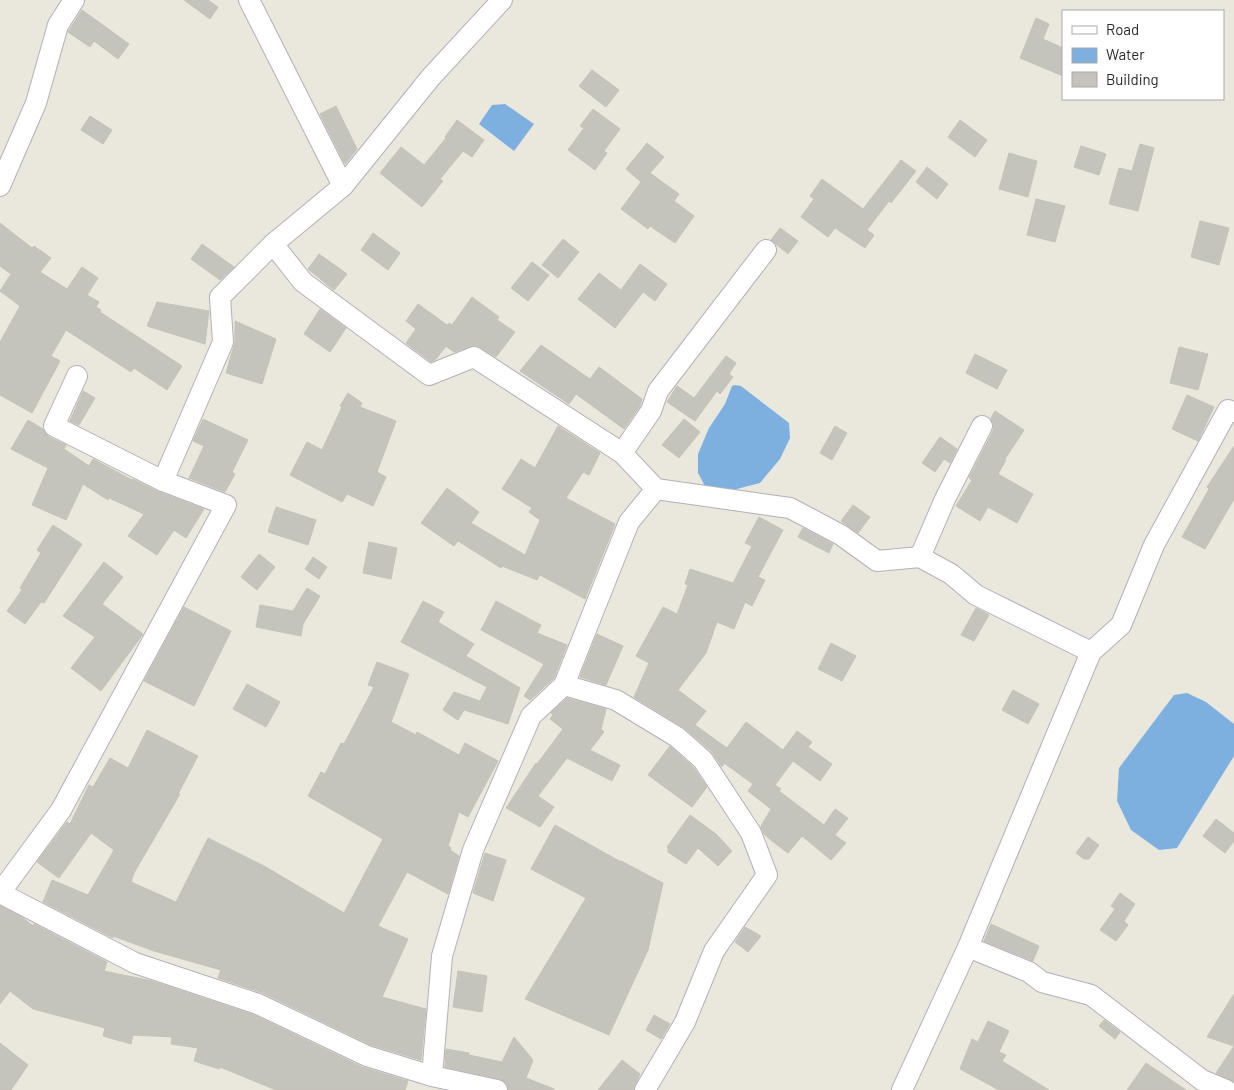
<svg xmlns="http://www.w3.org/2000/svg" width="1234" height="1090" font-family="Barlow,sans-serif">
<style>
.water{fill:#7db0df}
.building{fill:#c5c4bc;stroke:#c5c3b7}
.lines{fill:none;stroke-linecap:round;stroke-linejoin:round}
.minor-casing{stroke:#b1b1bb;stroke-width:22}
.minor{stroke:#fff;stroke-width:20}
</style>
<rect width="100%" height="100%" fill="#eae7dd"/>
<g class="water">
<polygon points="505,104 534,124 514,151 479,124 492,105"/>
<polygon points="735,385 741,386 789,423 790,438 780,459 760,483 725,492 705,486 698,473 698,454 709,428 725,404 732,386"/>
<polygon points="1187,693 1206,702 1234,724 1234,756 1177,848 1159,850 1131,830 1117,801 1119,768 1174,695"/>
</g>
<g class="building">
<polygon points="184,0 208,0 218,7 210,19"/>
<polygon points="82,10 129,44 118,59 94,41 90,47 68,32"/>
<polygon points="1036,18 1049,24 1043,39 1063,48 1063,76 1020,58"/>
<polygon points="592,70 619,90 606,107 579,86"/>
<polygon points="336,106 357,149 345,164 320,114"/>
<polygon points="593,109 620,129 604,151 607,153 595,170 568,150 584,128 580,126"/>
<polygon points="90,116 112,130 103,144 81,130"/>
<polygon points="457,120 484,140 472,157 463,151 440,179 443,181 422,207 380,173 401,147 424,165 446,138 445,137"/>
<polygon points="960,120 987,140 975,157 948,137"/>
<polygon points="647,143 664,157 650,173 679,194 674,201 694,216 675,243 650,226 648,229 621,209 641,182 626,169"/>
<polygon points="1140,144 1154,148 1138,211 1109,204 1119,168 1132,171"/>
<polygon points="1081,146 1106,154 1099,175 1074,167"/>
<polygon points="1009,153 1037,161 1028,197 999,189"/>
<polygon points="901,160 916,171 891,203 889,201 867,230 874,235 865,248 835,228 828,237 801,217 814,199 810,196 822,179 863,209"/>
<polygon points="927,167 948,184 937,199 916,182"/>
<polygon points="1036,199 1065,206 1055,242 1027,235"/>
<polygon points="1200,221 1229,228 1219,265 1191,257"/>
<polygon points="0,223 32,248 34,246 51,258 40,272 67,289 82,267 98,278 87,295 99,302 96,307 101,310 100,312 182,366 167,390 134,368 131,372 66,330 51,356 60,361 32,413 0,395 0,342 20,306 0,291 11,274 0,266"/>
<polygon points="780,228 798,241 788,254 771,240"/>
<polygon points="373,233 400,253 388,270 361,250"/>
<polygon points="563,239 579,252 558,278 542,265"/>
<polygon points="202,244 234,267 220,280 191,259"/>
<polygon points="319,254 347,274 334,290 308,269"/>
<polygon points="532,262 549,275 528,301 511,288"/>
<polygon points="640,264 667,284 655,301 643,292 615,328 578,299 599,273 621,290"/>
<polygon points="472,297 499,317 497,320 515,332 496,357 475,345 454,352 446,346 436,359 431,362 406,343 416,329 406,321 418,304 447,325 449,323 452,325"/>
<polygon points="157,302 209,311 205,344 147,326"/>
<polygon points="320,309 346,328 330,352 304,334"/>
<polygon points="235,321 276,339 262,384 226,373 235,342"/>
<polygon points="541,345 590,379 599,367 642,399 640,406 624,429 576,394 569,404 520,371"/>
<polygon points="1179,347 1208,354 1198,390 1170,383"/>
<polygon points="975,354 1007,370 997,389 966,373"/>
<polygon points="726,356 736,363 729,374 733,377 720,394 717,391 695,421 667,402 677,386 694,398"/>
<polygon points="83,391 95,398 79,425 70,421"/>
<polygon points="348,393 362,403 360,407 396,421 377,472 386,477 373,506 347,494 342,502 290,475 307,442 322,450 342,407 340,406"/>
<polygon points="1187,395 1214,407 1198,441 1172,429"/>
<polygon points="995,411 1024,430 1005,459 1006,460 998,474 1033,494 1017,523 988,507 980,521 956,506 972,480 969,478 993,431 994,425 991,418"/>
<polygon points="203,419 248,440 232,472 235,474 225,492 189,478 204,446 193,441"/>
<polygon points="684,419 700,432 679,458 662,445"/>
<polygon points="28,420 43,429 49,437 66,445 64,449 89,466 93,459 132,480 133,479 159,492 204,509 186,538 174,530 157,555 128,536 144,514 109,498 108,500 83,484 66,520 32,505 48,468 11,449"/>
<polygon points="558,426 600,453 589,475 583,472 566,498 615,524 585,599 540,575 537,580 502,566 501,568 458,541 454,546 421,523 447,488 479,512 471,523 525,555 540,520 529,512 532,508 502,489 521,459 535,468"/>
<polygon points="835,426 847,433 832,460 820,453"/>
<polygon points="940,437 957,449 950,463 944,459 935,472 922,463"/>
<polygon points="1234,446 1234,499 1205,549 1182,537 1209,489 1207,487"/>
<polygon points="853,505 870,517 858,533 841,521"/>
<polygon points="276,507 316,520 308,545 268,532"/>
<polygon points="759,517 783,530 758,577 765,580 752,606 745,602 734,629 717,622 706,653 678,690 706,711 695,725 727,748 746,722 783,750 797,731 812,742 808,747 832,764 820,781 793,761 775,785 781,789 779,791 824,825 835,809 848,818 835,835 846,843 831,860 802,836 788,853 772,841 764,834 761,826 771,809 748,791 753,784 724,763 722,767 711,751 683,727 634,697 649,663 636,656 663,607 677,614 688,585 685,584 690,569 733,583 752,546 745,543"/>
<polygon points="53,525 82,544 44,603 41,602 25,624 7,611 22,590 20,588 41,553 37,550"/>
<polygon points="803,528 833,544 829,553 798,537"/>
<polygon points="369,542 397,548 391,579 363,573"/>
<polygon points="259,554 275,567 257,590 241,577"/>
<polygon points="313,557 327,567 319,579 305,569"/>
<polygon points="104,562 123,577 102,604 143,634 101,691 71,668 95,637 63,616"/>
<polygon points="307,588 320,596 303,624 301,636 256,627 260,605 293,611"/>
<polygon points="423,601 444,612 438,622 474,644 466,656 520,688 508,724 464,710 458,720 443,710 454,692 480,701 487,687 401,642"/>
<polygon points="496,601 541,625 537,633 567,645 554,678 530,700 524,696 544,664 481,630"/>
<polygon points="184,607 231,631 194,706 144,681"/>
<polygon points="976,608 989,615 974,641 961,635"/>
<polygon points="597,634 623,646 606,685 580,677"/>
<polygon points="831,643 856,656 842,681 818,669"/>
<polygon points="377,662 409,674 391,722 416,735 417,732 459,755 465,743 498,761 468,817 459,812 448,846 451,848 450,850 459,856 448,894 407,872 378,926 408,939 382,997 426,1009 421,1060 371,1045 263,993 218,978 221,970 154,951 113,936 113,938 43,902 52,880 88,895 114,850 91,833 59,878 37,862 67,822 70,824 89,785 93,787 110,758 128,768 147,730 198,756 178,794 180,794 134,873 131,882 176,902 208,838 264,866 344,913 383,839 308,796 321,772 325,774 341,743 344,744 374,687 368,685"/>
<polygon points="247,684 280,702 266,727 233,709"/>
<polygon points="1013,690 1039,704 1028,724 1002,710"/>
<polygon points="567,698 606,709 601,729 604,732 590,750 620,765 612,781 567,758 538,796 554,807 540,827 506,808 536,763 537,764 563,729 550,719 553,715 551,713"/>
<polygon points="670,746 694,768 707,787 692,807 648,775"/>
<polygon points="690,815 716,834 732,851 718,866 698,848 686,864 668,852 668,848 667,847"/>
<polygon points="1216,819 1234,833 1234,841 1225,853 1203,836"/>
<polygon points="555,825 621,862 621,861 663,883 648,950 609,1035 525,999 586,898 531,869"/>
<polygon points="1088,837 1099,845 1089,859 1084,859 1076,853"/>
<polygon points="485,853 506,860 493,901 473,893"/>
<polygon points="1120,893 1135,904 1124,921 1128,925 1116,941 1100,930 1115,909 1111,906"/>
<polygon points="0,906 23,918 33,926 34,924 107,962 104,971 152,981 254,1015 362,1067 408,1081 405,1090 276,1090 220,1067 219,1069 194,1061 198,1048 171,1044 172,1037 133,1035 131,1044 103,1036 105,1028 33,1009 10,991 0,1004"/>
<polygon points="991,924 1039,946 1033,961 984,941"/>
<polygon points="745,927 761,936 748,952 735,942"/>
<polygon points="458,971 487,976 482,1012 453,1007"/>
<polygon points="1234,994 1234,1082 1216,1073 1234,1046 1207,1037"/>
<polygon points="654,1015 670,1024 661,1039 646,1030"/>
<polygon points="1104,1020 1120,1032 1115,1039 1099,1026"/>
<polygon points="988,1021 1009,1031 999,1052 1006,1055 1002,1061 1049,1090 999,1090 960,1069 972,1039 978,1042"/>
<polygon points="514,1037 533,1060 526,1078 554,1089 554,1090 509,1090 505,1082 500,1079 445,1067 446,1049 469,1053 469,1055 502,1062"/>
<polygon points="0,1043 28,1065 11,1090 0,1090"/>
<polygon points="622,1060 640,1074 633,1090 598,1090"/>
<polygon points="1146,1063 1186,1090 1127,1090"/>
</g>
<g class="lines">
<g class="minor-casing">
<g id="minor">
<polyline points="249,0 343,186"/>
<polyline points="0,186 36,103 58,25 74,0"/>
<polyline points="273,244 303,282 429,375 474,357 622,453 656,489 790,508 841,535 877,561 920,557 951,574 976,595 1091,652"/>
<polyline points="77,376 54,426 163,481 223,342 220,297 273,244 343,186 431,77 502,0"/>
<polyline points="622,453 651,411 658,391 766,250"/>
<polyline points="920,557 945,499 982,426"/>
<polyline points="564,685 616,700 677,737 703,760 751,833 767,875 714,951 685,1022 645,1090"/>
<polyline points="0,893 135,963 258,1004 367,1056 432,1076 497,1090"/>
<polyline points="0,893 61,810 226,505 163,481"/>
<polyline points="968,947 1029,972 1042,982 1091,995 1202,1080 1226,1090"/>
<polyline points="432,1076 442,956 473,850 531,716 564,685 629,522 656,489"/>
<polyline points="902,1090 968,947 1091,652 1121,625 1154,545 1228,410 1234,412"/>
</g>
</g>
<use href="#minor" class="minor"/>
</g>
<rect x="1062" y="10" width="162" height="90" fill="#ffffff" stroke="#a9a9a9"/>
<rect x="1072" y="26" width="25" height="8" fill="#ffffff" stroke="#a9a9a9"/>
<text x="1106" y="35" font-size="15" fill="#292929">Road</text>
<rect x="1072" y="48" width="25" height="15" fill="#7db0df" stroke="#a9a9a9"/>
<text x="1106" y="60" font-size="15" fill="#292929">Water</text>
<rect x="1072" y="72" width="25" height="15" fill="#c5c4bc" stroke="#a9a9a9"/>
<text x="1106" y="85" font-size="15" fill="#292929">Building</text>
</svg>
